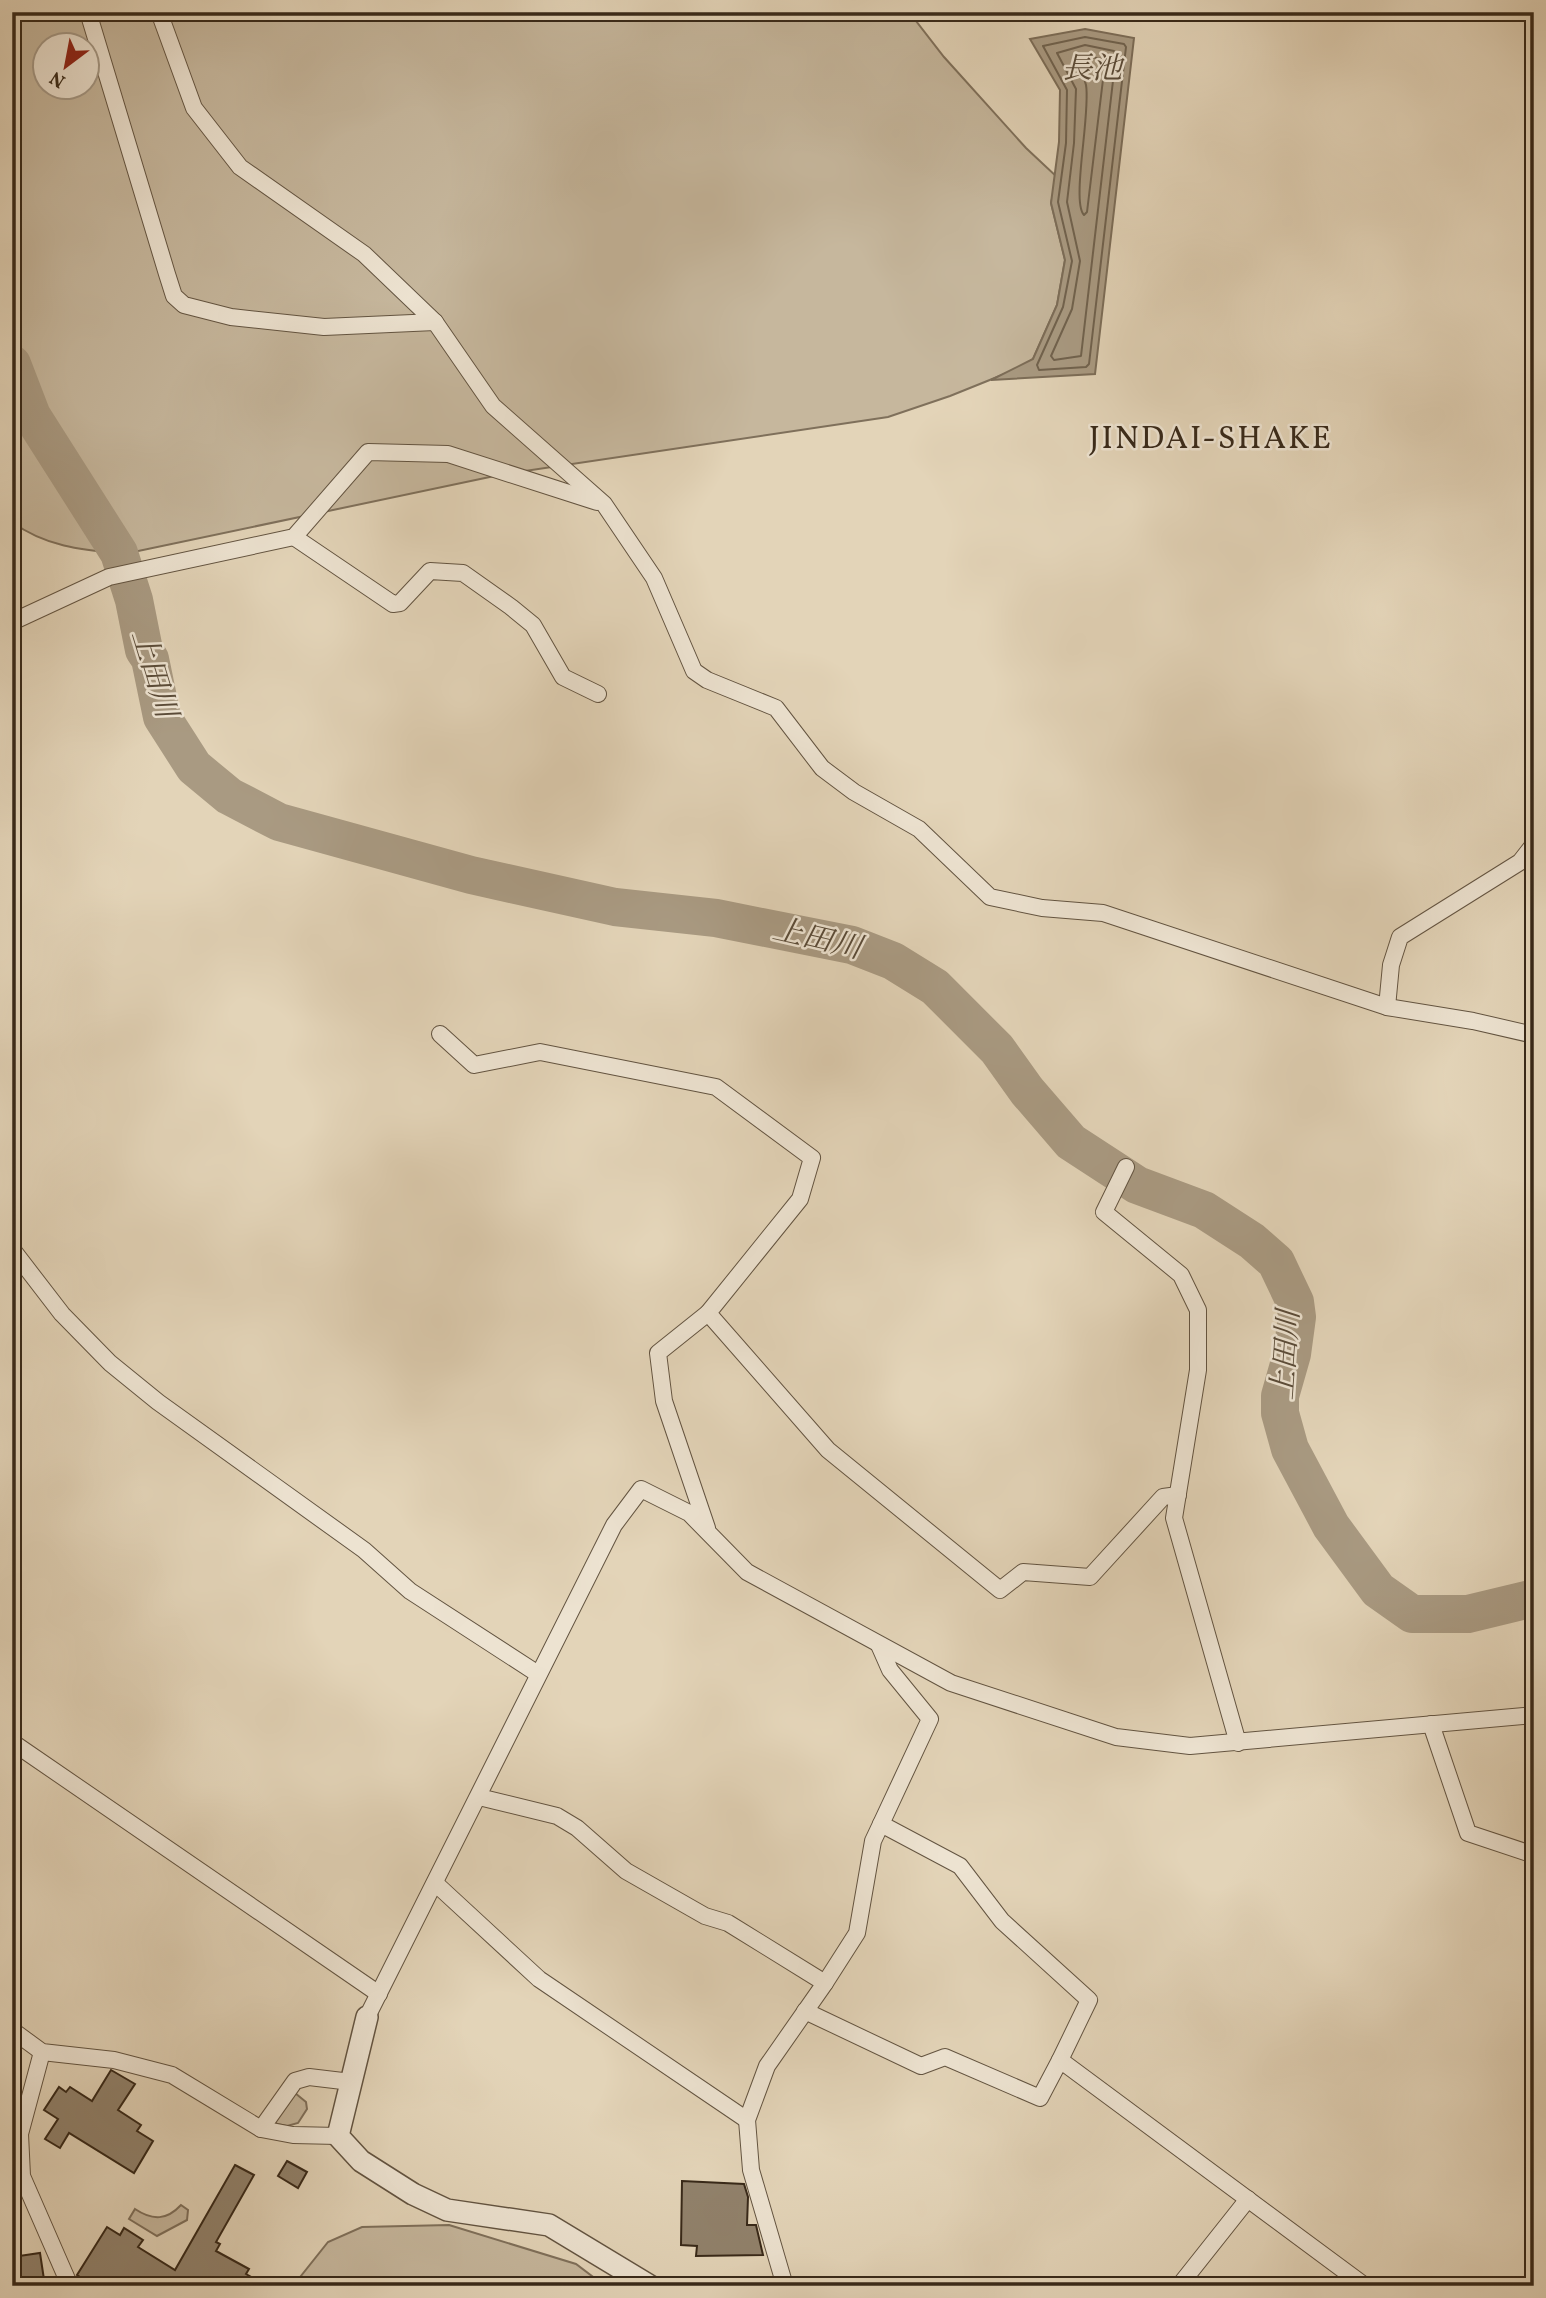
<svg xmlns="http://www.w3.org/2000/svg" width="1546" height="2298" font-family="Vollkorn,'Noto Serif JP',serif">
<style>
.green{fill:#c6b79d;stroke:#7f705b;stroke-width:2;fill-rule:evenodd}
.water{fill:#a99a82;stroke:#7c6d58;stroke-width:2}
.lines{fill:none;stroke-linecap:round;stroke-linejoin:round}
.shore{stroke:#70624e;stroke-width:2}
.river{stroke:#a99a82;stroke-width:38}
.building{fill:#91826c;stroke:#382919;stroke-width:2}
.minor-casing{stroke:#635441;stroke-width:18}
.tertiary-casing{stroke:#635441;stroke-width:24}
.minor{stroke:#ede3d1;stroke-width:16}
.tertiary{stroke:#ede3d1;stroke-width:21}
.labels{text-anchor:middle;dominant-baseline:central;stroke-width:5;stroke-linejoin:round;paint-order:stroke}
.water-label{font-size:30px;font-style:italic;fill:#5a4b38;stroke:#ede3d1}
.quarter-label{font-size:32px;letter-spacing:2px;fill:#382919;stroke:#ede3d1}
</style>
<rect width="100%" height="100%" fill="#e3d4b8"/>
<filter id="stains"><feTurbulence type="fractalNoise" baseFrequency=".00286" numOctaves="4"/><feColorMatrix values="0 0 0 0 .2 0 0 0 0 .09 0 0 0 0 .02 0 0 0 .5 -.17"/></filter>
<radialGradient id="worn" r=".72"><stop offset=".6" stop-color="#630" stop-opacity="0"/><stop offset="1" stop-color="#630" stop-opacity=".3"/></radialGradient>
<g class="green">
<path d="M 12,12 L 909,12 L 944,57 L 1026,148 L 1057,177 L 1051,203 L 1065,260 L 1057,305 L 1033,359 L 1017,369 L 950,396 L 888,417 L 504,474 L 124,554 C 83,550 46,547 12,522 ZM 46,46 L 88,46 L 88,88 L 46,88 Z"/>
<polygon points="295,2093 306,2102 307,2109 298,2123 287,2126 277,2124 275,2122"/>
<path d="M 181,2205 L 188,2210 L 187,2220 L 157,2236 L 129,2219 L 135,2209 C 153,2221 167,2220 181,2205 Z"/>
<polygon points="449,2225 576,2264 605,2286 293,2286 328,2242 362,2227"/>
</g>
<polygon class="water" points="1085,29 1134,38 1095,374 991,380 1033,359 1057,305 1065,260 1051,203 1059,142 1060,90 1030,39"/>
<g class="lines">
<g class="shore">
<polygon points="1085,37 1124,44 1126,47 1089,364 1086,367 1039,370 1037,365 1063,307 1072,261 1058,202 1066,143 1067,90 1043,46"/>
<polygon points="1085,45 1114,51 1116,55 1081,356 1054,360 1051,356 1072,309 1080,261 1067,202 1074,143 1076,89 1057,53"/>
<path d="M 1085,56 L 1102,59 L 1105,63 L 1087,212 L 1084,215 C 1071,202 1091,112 1086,85 C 1084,76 1078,69 1074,61 Z"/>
</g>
<polyline class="river" points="12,364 32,416 119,553 134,600 144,650 150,659 162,717 194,767 229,796 279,822 471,875 615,907 716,918 852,945 893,961 935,987 997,1049 1027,1091 1071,1142 1137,1185 1204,1210 1252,1241 1276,1262 1295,1302 1297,1317 1292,1354 1280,1396 1280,1413 1290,1449 1331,1526 1378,1590 1412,1614 1468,1614 1534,1598"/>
</g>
<g class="building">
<polygon points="111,2070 135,2084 118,2110 141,2125 137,2131 153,2141 134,2173 69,2133 60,2148 45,2139 58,2119 44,2110 59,2087 66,2092 70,2087 92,2101"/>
<polygon points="287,2161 307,2172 298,2188 278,2176"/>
<polygon points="235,2165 254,2175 216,2242 220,2244 216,2251 249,2269 246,2274 267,2286 94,2286 77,2275 107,2227 120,2235 124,2228 143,2240 138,2247 175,2270"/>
<polygon points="682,2181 744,2184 748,2197 747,2225 756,2225 763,2255 696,2256 697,2246 681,2245"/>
<polygon points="40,2253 45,2286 12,2286 12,2257"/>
</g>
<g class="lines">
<g class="minor-casing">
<g id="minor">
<polyline points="88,12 167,274 174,296 184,305 231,317 324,327 435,322"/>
<polyline points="159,12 194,108 240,167 364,254 435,322 493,406 604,504 654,578 694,671 707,680 776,708 822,768 854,792 919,829 990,897 1042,908 1103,913 1387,1007 1473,1021 1534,1035"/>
<polyline points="294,537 393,604 400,603 430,571 463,573 511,607 533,625 563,677 598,694"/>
<polyline points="12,622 109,577 294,537 368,452 448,454 597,502"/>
<polyline points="1387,1007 1391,965 1400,937 1520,862 1534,844"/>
<polyline points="440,1034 474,1065 540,1052 716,1087 812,1158 800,1199 708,1313 828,1450 1000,1590 1023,1572 1090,1577 1163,1497 1178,1495"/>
<polyline points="1126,1167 1104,1212 1181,1275 1198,1310 1198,1370 1174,1518 1238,1743"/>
<polyline points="12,1249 62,1314 110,1363 158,1402 364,1550 410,1591 538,1674"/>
<polyline points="707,1528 664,1401 658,1353 708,1313"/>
<polyline points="879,1645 890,1670 930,1719 881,1824 960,1866 1002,1921 1089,2000 1060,2060"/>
<polyline points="1431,1724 1468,1833 1534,1855"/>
<polyline points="12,1742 379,1994"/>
<polyline points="479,1797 557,1816 577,1828 626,1871 705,1916 728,1923 825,1983 767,2066 747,2120 751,2170 785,2286"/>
<polyline points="435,1883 539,1979 747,2120"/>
<polyline points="825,1983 857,1933 873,1841 881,1824"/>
<polyline points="805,2011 921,2066 945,2057 1040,2098 1060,2060 1365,2286"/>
<polyline points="367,2017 614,1525 641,1489 689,1513 747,1572 951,1683 1116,1737 1190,1746 1534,1715"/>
<polyline points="12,2030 42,2052 114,2060 172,2075 261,2129 293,2135 338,2136"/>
<polyline points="42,2052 20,2134 22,2176 70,2286"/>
<polyline points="261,2129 295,2081 309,2077 351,2082"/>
<polyline points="1179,2286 1248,2199"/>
</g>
</g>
<g class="tertiary-casing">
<polyline id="tertiary" points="367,2017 338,2136 361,2161 413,2194 447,2210 549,2225 650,2286"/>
</g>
<use href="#minor" class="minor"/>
<use href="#tertiary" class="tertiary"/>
</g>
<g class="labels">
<g class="water-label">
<text x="1092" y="70">長池</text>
<text transform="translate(153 674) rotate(73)">上田川</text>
<text transform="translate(817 940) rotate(13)">上田川</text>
<text transform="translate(1287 1355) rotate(-86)">上田川</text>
</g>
<g class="quarter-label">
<text x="1211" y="440">JINDAI-SHAKE</text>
</g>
</g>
<rect width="1546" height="2298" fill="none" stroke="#e3d4b8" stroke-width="42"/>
<rect x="14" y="14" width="1518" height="2270" fill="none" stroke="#382919" stroke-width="3.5"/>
<rect x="21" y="21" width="1504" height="2256" fill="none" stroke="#382919" stroke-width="2"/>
<g transform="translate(66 66) rotate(212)"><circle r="33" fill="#ede3d1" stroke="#a59987" stroke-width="2"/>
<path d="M0-5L12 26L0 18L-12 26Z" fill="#8f2418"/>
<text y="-10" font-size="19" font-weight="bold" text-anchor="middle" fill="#382919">N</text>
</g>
<rect width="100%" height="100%" filter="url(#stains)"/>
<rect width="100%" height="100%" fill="url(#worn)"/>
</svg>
